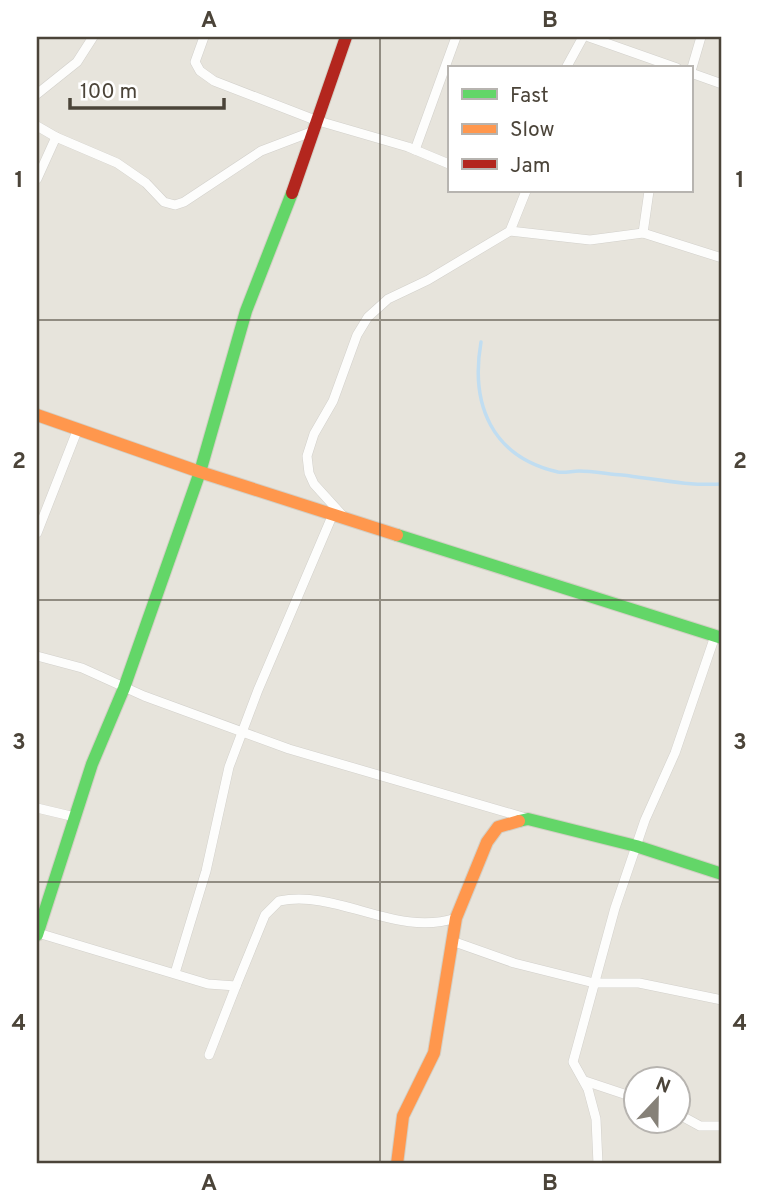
<svg xmlns="http://www.w3.org/2000/svg" width="759" height="1201" font-family="Overpass,sans-serif">
<style>
.residential{fill:#e7e4dc;fill-rule:evenodd}
.lines{fill:none;stroke-linecap:round;stroke-linejoin:round}
.stream{stroke:#c0ddf1;stroke-width:3.5}
.street-casing{stroke:#d2d0cb;stroke-width:10}
.fast-casing{stroke:#d3cfc5;stroke-width:14}
.slow-casing{stroke:#d3cfc5;stroke-width:14}
.jam-casing{stroke:#d3cfc5;stroke-width:14}
.street{stroke:#fdfdfc;stroke-width:9}
.fast{stroke:#63d668;stroke-width:12}
.slow{stroke:#ff974d;stroke-width:12}
.jam{stroke:#b3261e;stroke-width:12}
.grid{fill:none;stroke:#4b4439;stroke-width:2;stroke-opacity:0.55}
.neatline{fill:none;stroke:#4b4439;stroke-width:2.5}
.grid-label{font-size:23px;text-anchor:middle;font-weight:bold;fill:#4b4439}
</style>
<rect width="100%" height="100%" fill="#f4f2ee"/>
<path class="residential" d="M 37,37 L 722,37 L 722,1164 L 37,1164 ZM 449,68 L 691,68 L 691,191 L 449,191 ZM 636,1078 L 678,1078 L 678,1120 L 636,1120 Z"/>
<g class="lines">
<path class="stream" d="M 481,342 C 470,405 492,457 558,472 C 565,473 572,471 579,471 C 593,471 608,474 622,475 C 656,479 687,486 722,484"/>
<g class="street-casing">
<g id="street">
<polyline points="204,37 195,62 200,71 214,81 315,120 408,147 449,164"/>
<polyline points="589,37 677,68"/>
<polyline points="566,68 583,37"/>
<polyline points="691,71 701,37"/>
<polyline points="691,73 722,84"/>
<polyline points="37,94 77,62 93,37"/>
<polyline points="37,126 56,137 37,179"/>
<polyline points="56,137 117,163 146,183 164,202 175,205 184,202 261,151 311,132"/>
<polyline points="415,150 456,37"/>
<polyline points="649,191 643,233 722,258"/>
<polyline points="510,231 590,240 643,233"/>
<polyline points="343,516 314,484 309,473 307,456 314,434 333,401 357,335 368,317 388,299 428,280 510,231 526,191"/>
<polyline points="37,533 77,431"/>
<polyline points="37,656 82,668 144,696 289,749 526,818"/>
<polyline points="37,808 75,817"/>
<path d="M 38,933 L 208,984 L 236,986 L 265,915 L 279,901 C 339,889 396,938 456,918"/>
<polyline points="452,941 514,963 594,983 639,983 722,1000"/>
<polyline points="175,973 206,871 229,767 258,690 333,514"/>
<polyline points="209,1055 236,986"/>
<polyline points="585,1081 636,1098"/>
<polyline points="678,1114 700,1126 722,1126"/>
<polyline points="598,1164 596,1119 588,1089 573,1062 615,908 645,820 675,753 715,636"/>
</g>
</g>
<g class="fast-casing">
<g id="fast">
<polyline points="397,535 722,638"/>
<polyline points="519,821 528,819 636,846 722,874"/>
<polyline points="37,935 92,764 124,688 200,472 246,311 292,193"/>
</g>
</g>
<g class="slow-casing">
<g id="slow">
<polyline points="37,415 200,472 397,535"/>
<polyline points="397,1164 403,1116 434,1053 456,918 487,842 498,827 519,821"/>
</g>
</g>
<g class="jam-casing">
<polyline id="jam" points="292,193 346,37"/>
</g>
<use href="#street" class="street"/>
<use href="#fast" class="fast"/>
<use href="#slow" class="slow"/>
<use href="#jam" class="jam"/>
</g>
<path class="grid" d="M 380,37 L 380,1164M 37,320 L 722,320M 37,600 L 722,600M 37,882 L 722,882"/>
<rect width="759" height="1201" fill="none" stroke="#ffffff" stroke-width="77"/>
<rect x="448" y="66" width="245" height="126" fill="#ffffff" stroke="#b7b4b0" stroke-width="2"/>
<rect x="462" y="89" width="35" height="10" fill="#63d668" stroke="#b7b4b0" stroke-width="2"/>
<text x="510" y="102" font-size="21" fill="#4b4439">Fast</text>
<rect x="462" y="124" width="35" height="10" fill="#ff974d" stroke="#b7b4b0" stroke-width="2"/>
<text x="510" y="136" font-size="21" fill="#4b4439">Slow</text>
<rect x="462" y="159" width="35" height="10" fill="#b3261e" stroke="#b7b4b0" stroke-width="2"/>
<text x="510" y="172" font-size="21" fill="#4b4439">Jam</text>
<g transform="translate(657 1100) rotate(22)"><circle r="33" fill="#ffffff" stroke="#b7b4b0" stroke-width="2"/>
<path d="M0-5L12 26L0 18L-12 26Z" fill="#868178"/>
<text y="-10" font-size="19" font-weight="bold" text-anchor="middle" fill="#4b4439">N</text>
</g>
<path d="M70 98v10h154v-10" fill="none" stroke="#4b4439" stroke-width="3.5"/>
<text x="80" y="98" font-size="21" fill="#4b4439" stroke="#ffffff" stroke-width="5" paint-order="stroke">100 m</text>
<rect x="38" y="38" width="682" height="1124" class="neatline"/>
<g class="grid-label">
<text x="209" y="27">A</text>
<text x="550" y="27">B</text>
<text x="19" y="187">1</text>
<text x="740" y="187">1</text>
<text x="19" y="468">2</text>
<text x="740" y="468">2</text>
<text x="19" y="749">3</text>
<text x="740" y="749">3</text>
<text x="19" y="1030">4</text>
<text x="740" y="1030">4</text>
<text x="209" y="1190">A</text>
<text x="550" y="1190">B</text>
</g>
</svg>
